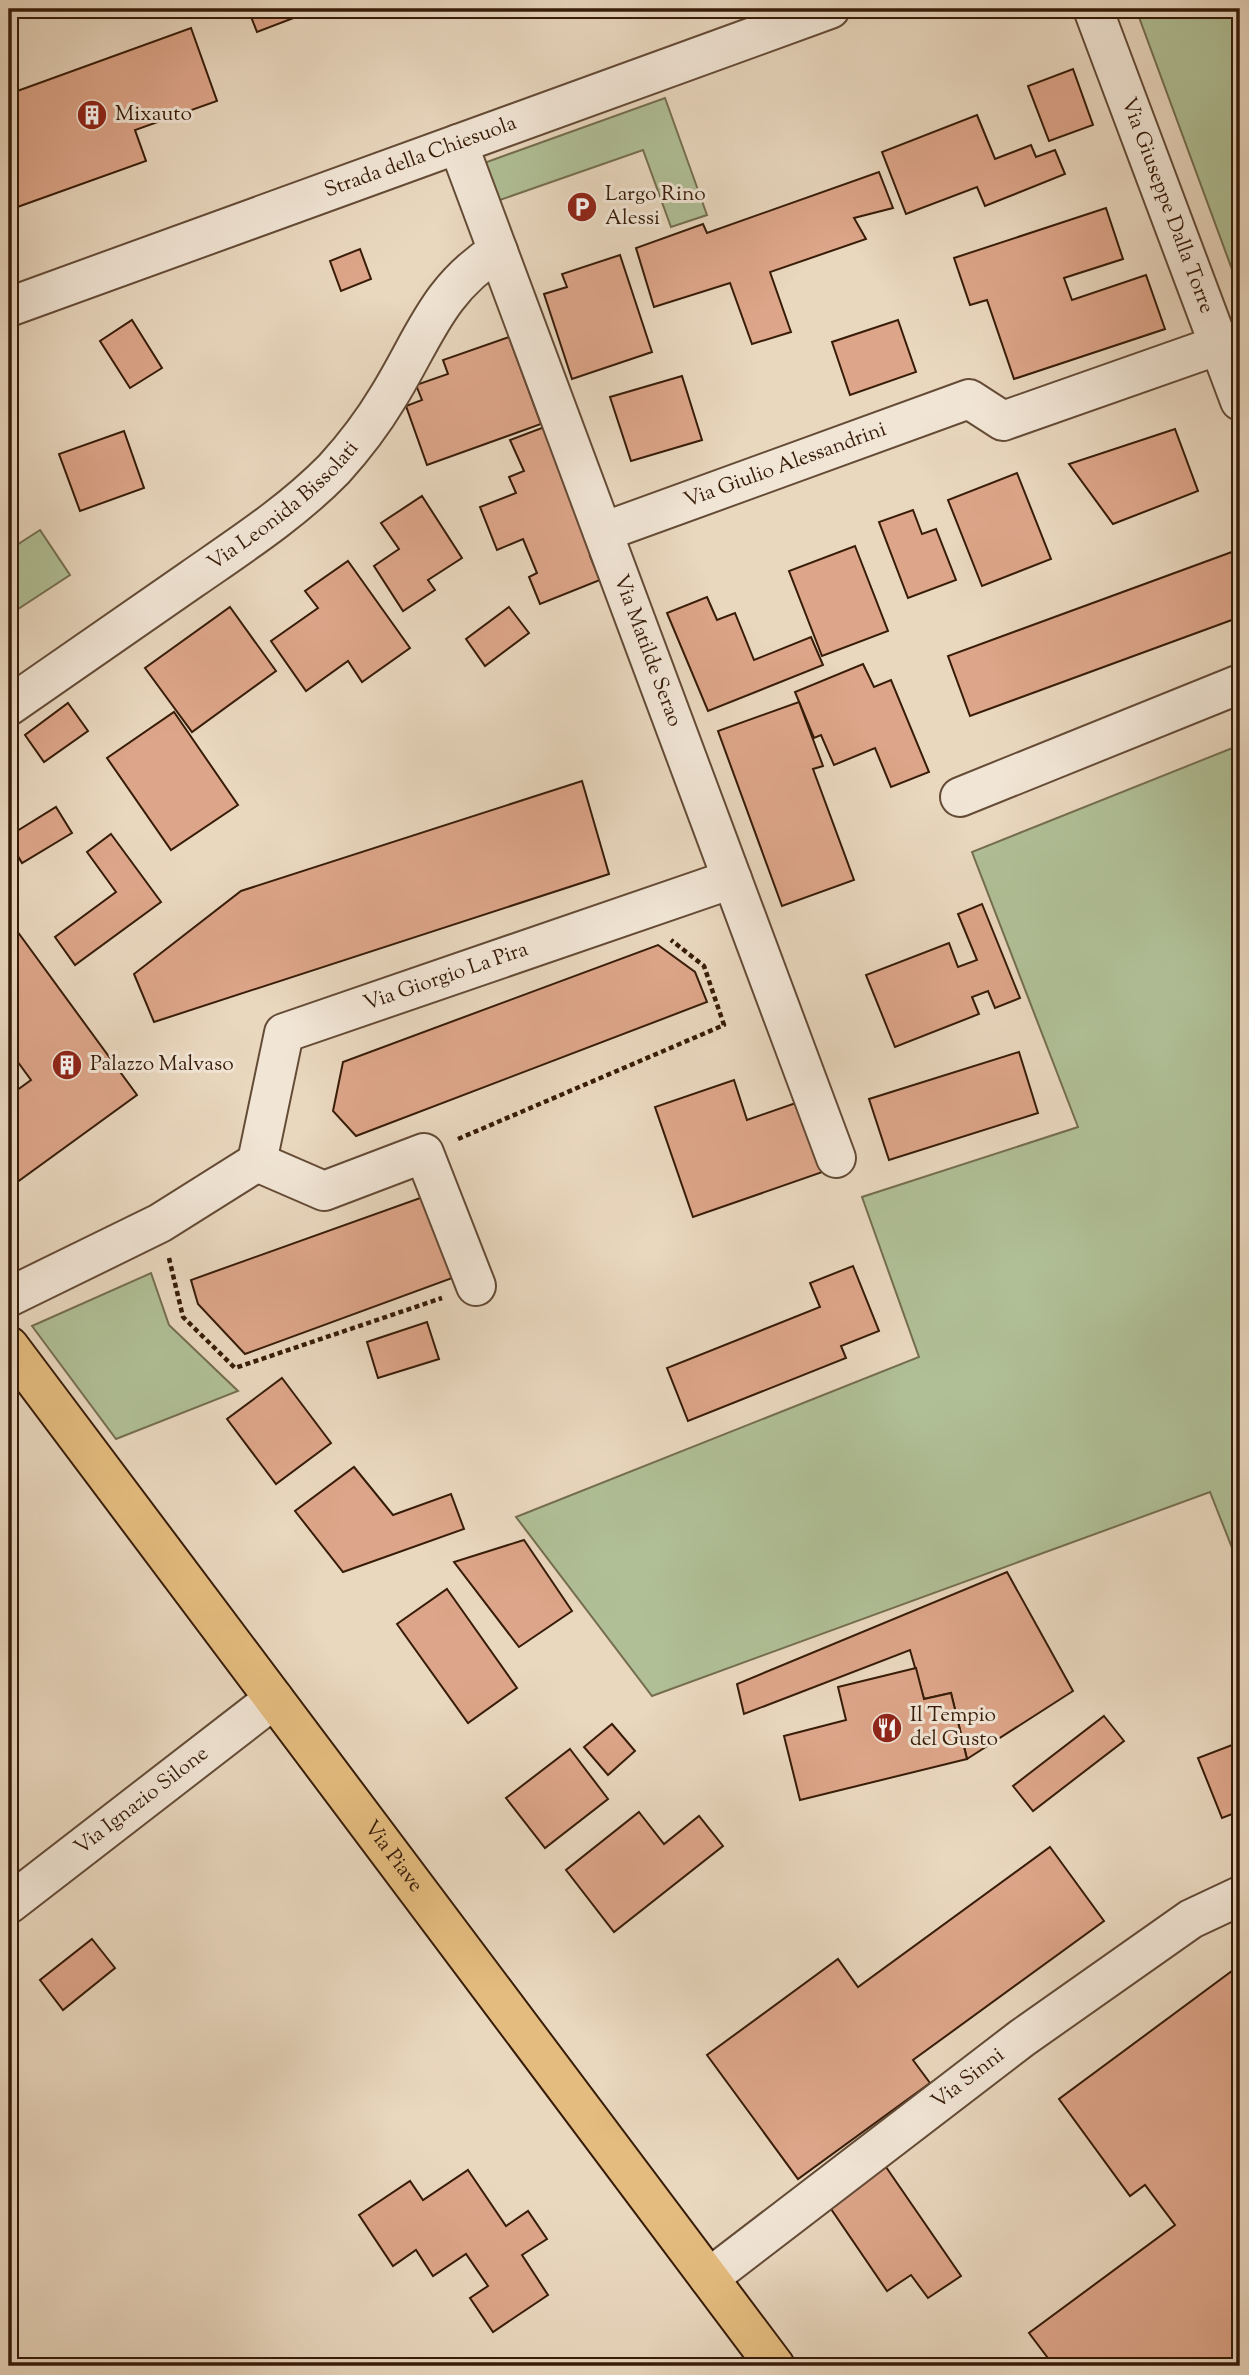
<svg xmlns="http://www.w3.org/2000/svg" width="1249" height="2375" font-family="'Sorts Mill Goudy',serif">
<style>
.green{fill:#b0bf96;stroke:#746e4f;stroke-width:2}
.building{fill:#dda589;stroke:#371c08;stroke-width:2}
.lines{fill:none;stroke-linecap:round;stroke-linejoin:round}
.minor-casing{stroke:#644b36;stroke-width:42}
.major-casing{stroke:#371c08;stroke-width:42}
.path{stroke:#371c08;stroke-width:4.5;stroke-dasharray:5 3.5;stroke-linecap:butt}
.minor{stroke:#f1e5d5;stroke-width:38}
.major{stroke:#e4bc7f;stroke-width:38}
.labels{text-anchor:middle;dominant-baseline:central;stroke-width:6;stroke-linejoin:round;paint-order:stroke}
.poi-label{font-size:21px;fill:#371c08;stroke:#f1e5d5;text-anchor:start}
.street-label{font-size:21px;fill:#371c08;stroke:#f1e5d5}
</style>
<rect width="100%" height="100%" fill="#e9d7be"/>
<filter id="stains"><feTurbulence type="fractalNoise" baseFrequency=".00286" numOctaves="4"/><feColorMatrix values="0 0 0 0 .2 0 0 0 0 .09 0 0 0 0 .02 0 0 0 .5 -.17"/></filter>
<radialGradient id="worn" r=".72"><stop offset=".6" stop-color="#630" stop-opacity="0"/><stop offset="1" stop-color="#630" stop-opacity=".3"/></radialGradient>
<g class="green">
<polygon points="1136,9 1240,9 1240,291"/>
<polygon points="665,98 707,215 671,227 643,150 497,201 484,163"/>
<polygon points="40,530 70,575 9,615 9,550"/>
<polygon points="1240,745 1240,1568 1210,1492 652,1696 516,1517 919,1357 862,1197 1078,1127 972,852"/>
<polygon points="151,1273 169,1325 238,1391 116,1439 32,1326"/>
</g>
<g class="building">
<polygon points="248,9 317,9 257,32"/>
<polygon points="191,28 217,101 135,130 146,161 9,210 9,94"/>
<polygon points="1073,69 1093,125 1049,141 1028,86"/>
<polygon points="977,115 995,159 1031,145 1036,157 1055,150 1065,174 985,206 977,187 906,214 882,152"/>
<polygon points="879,172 893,208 854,218 866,239 770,272 791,332 752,344 730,283 654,307 636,248 703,224 707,233"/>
<polygon points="1106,208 1123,259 1064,278 1072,300 1146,275 1165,329 1014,379 987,300 970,305 954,258"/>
<polygon points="360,249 371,279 341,291 330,261"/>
<polygon points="620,255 652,352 572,379 544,294 567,287 562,274"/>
<polygon points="132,320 162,368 130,388 100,341"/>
<polygon points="898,320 916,372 850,395 832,342"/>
<polygon points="509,337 541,424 427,465 406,406 422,400 416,385 448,374 443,360"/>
<polygon points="682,376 702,440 631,461 610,397"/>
<polygon points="555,423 606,549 590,556 600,580 540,604 529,577 537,573 523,539 497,550 480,507 516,493 509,477 524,471 510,440"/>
<polygon points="1175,429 1198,491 1113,524 1069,464"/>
<polygon points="124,431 144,488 80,511 59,454"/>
<polygon points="1017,473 1051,559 982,586 948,500"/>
<polygon points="422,496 462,558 428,580 435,590 403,611 374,566 399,549 381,523"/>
<polygon points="913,510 922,534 936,529 956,580 908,598 879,522"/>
<polygon points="855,546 888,631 822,656 789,571"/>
<polygon points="1240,549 1240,617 970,716 948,656"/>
<polygon points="348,561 410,648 362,682 348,661 306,691 271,641 318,608 305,591"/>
<polygon points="707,597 717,620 735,613 754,660 811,637 823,665 708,711 667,613"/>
<polygon points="230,607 276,671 192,732 145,668"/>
<polygon points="509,607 529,633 485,666 466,639"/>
<polygon points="863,664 874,687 891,680 929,772 891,787 875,748 834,765 821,735 814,738 795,692"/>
<polygon points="799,702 823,766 813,769 854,880 782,906 718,731"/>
<polygon points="68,703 88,731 44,762 25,735"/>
<polygon points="174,712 238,805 171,850 107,758"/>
<polygon points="582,781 609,874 154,1022 134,974 241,891"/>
<polygon points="56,807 72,833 22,863 9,841 9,836"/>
<polygon points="111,834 161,902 75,965 55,937 116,892 87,852"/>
<polygon points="982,904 1020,998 995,1008 988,991 972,997 979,1014 895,1047 866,975 949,943 958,967 977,960 958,914"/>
<polygon points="9,920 137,1095 9,1188 9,1096 31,1080 9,1050"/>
<polygon points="658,945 695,972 707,1002 356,1136 333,1111 343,1062"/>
<polygon points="1019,1052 1038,1113 889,1160 869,1099"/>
<polygon points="734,1080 747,1120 810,1098 834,1168 693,1217 655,1107"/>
<polygon points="423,1197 455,1277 245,1354 198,1304 191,1280"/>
<polygon points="853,1266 879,1331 841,1346 846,1358 688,1421 667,1368 820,1307 810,1283"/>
<polygon points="427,1322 439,1359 378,1378 367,1342"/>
<polygon points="282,1378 331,1443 276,1484 227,1419"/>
<polygon points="354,1467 393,1515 451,1494 464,1529 343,1572 295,1511"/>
<polygon points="524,1540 572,1611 519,1647 454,1562"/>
<polygon points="1007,1572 1073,1691 967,1759 951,1693 924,1699 910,1650 744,1714 737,1684"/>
<polygon points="447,1589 517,1688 468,1723 397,1624"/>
<polygon points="916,1668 924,1699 951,1693 967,1759 800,1800 784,1736 846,1720 838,1687"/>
<polygon points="1104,1716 1124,1741 1033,1811 1013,1786"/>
<polygon points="612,1724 635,1751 608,1775 584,1747"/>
<polygon points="1240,1742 1240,1811 1222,1818 1198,1758"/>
<polygon points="570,1749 608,1799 545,1848 506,1798"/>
<polygon points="639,1812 664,1844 699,1816 723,1846 614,1932 566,1870"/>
<polygon points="1050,1847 1104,1921 913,2060 930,2083 798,2179 707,2055 838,1959 858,1987"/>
<polygon points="92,1939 115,1968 63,2010 40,1980"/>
<polygon points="1240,1965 1240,2366 1054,2366 1029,2333 1175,2225 1145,2185 1130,2196 1059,2099"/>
<polygon points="886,2167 961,2276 928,2298 911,2275 887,2291 829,2206"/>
<polygon points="468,2170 506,2226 528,2211 547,2239 522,2255 548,2295 493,2332 470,2298 488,2286 466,2254 433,2276 416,2250 393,2266 359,2215 410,2181 423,2200"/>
</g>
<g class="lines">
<g class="minor-casing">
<g id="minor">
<path id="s1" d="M 1093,9 L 1240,401"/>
<path id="s2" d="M 458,144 L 836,1158"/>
<path id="s3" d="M 9,307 L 830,9"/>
<path id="s4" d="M 603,532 L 969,399 L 1003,421 L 1219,345"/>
<path id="s5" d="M 9,706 C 70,664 131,622 192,579 C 241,545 292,512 334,469 C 354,447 373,422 388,397 C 424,339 437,289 498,251"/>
<polyline points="960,797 1240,684"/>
<polyline points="257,1162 324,1191 424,1153 476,1286"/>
<path id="s6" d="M 9,1297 L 160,1223 L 257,1162 L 284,1033 L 732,879"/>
<path id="s7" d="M 9,1904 L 274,1699"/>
<path id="s8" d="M 709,2278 L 1022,2038 L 1191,1919 L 1240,1896"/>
</g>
</g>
<g class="major-casing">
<g id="major">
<path id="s9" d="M 9,1346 L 775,2366"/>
</g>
</g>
<g class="path">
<polyline points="458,1139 724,1025 704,966 671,940"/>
<polyline points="169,1258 183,1317 235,1368 442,1298"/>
</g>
<use href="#minor" class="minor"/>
<use href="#major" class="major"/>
</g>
<defs>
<g id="building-disc" transform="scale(1.575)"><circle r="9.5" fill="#8f2418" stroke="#f1e5d5"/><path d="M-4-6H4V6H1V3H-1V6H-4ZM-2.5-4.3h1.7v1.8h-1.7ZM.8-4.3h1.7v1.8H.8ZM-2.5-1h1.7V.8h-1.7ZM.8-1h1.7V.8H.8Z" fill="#fff"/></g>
<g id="parking-disc" transform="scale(1.575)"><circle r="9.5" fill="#8f2418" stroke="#f1e5d5"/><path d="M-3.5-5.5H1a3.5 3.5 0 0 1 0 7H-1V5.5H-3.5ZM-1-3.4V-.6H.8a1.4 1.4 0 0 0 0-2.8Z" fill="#fff"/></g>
<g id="restaurant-disc" transform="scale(1.575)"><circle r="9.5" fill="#8f2418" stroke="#f1e5d5"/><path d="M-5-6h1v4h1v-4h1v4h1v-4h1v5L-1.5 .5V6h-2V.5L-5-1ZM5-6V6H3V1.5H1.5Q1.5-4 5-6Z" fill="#fff"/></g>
</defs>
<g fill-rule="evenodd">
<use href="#building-disc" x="92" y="115"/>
<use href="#parking-disc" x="582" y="207"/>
<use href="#building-disc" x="67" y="1065"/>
<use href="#restaurant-disc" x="887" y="1728"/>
</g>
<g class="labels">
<g class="poi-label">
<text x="115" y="115">Mixauto</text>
<text x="605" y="195">Largo Rino<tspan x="605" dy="24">Alessi</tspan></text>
<text x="90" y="1065">Palazzo Malvaso</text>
<text x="910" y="1716">Il Tempio<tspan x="910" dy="24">del Gusto</tspan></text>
</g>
<g class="street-label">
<text stroke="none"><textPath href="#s3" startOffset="438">Strada della Chiesuola</textPath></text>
<text stroke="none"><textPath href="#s1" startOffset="210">Via Giuseppe Dalla Torre</textPath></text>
<text stroke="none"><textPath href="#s4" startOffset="194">Via Giulio Alessandrini</textPath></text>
<text stroke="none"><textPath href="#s5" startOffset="340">Via Leonida Bissolati</textPath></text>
<text stroke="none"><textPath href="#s2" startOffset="541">Via Matilde Serao</textPath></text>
<text stroke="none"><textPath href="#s6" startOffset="586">Via Giorgio La Pira</textPath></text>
<text stroke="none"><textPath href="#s7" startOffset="168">Via Ignazio Silone</textPath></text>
<text stroke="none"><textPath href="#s9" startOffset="639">Via Piave</textPath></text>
<text stroke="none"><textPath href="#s8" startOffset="327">Via Sinni</textPath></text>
</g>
</g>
<rect width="1249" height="2375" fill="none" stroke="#e9d7be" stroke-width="35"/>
<rect x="10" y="10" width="1228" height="2354" fill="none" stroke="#371c08" stroke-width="3.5"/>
<rect x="18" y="18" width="1214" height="2340" fill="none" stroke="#371c08" stroke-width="2"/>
<rect width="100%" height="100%" filter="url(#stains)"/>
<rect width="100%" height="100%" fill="url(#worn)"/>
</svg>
